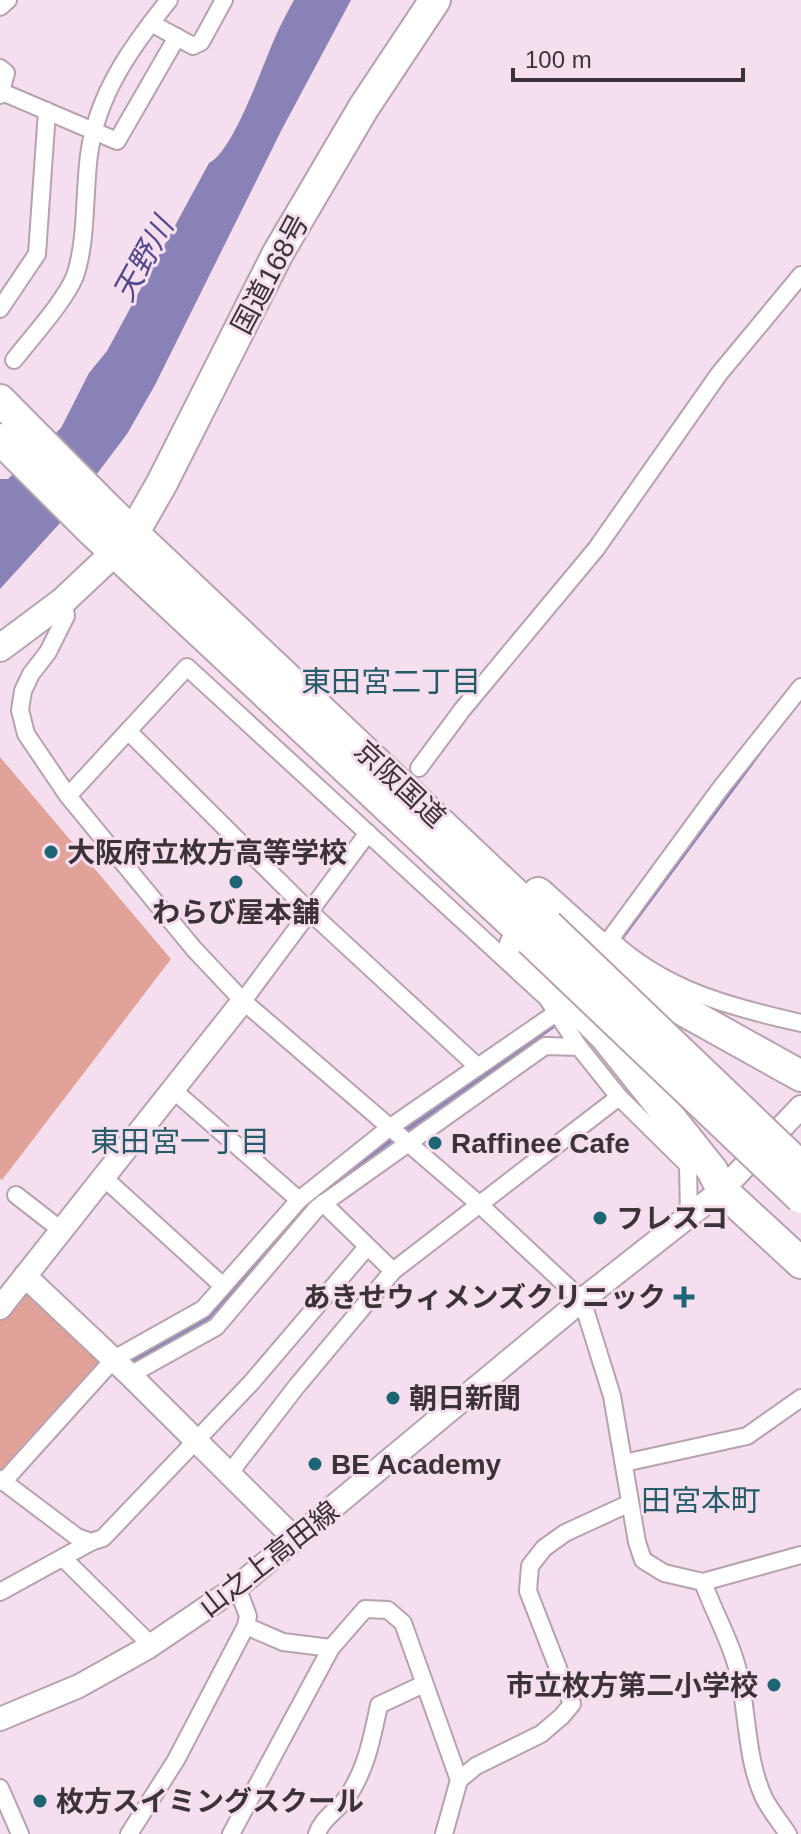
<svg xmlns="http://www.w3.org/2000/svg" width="801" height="1834" font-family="Helvetica,'Noto Sans JP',sans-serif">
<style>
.green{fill:#e1a399}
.water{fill:#8882b7}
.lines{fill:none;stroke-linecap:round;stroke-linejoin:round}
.stream{stroke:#8882b7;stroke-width:5}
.street-casing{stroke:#b7a2b0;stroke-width:20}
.secondary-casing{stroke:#b7a2b0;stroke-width:26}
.primary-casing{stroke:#b7a2b0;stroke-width:30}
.highway-casing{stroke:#b7a2b0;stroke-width:34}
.street{stroke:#fff;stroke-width:16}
.secondary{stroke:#fff;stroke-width:22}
.primary{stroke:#fff;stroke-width:26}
.highway{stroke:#fff;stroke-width:30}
.highway-bridge-casing{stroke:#b7a2b0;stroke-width:34;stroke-linecap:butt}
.highway-bridge{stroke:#fff;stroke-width:30}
.poi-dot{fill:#1e6574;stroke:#f5deed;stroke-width:3}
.labels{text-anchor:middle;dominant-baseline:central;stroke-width:6;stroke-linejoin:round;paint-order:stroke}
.street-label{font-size:28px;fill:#3b3338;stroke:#f5deed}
.poi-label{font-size:28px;font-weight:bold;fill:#3b3338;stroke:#f5deed;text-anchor:start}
.water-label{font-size:30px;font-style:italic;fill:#54488c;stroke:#f5deed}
.neighbourhood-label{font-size:30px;fill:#255c68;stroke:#f5deed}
</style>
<rect width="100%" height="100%" fill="#f5deed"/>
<g class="green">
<polygon points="0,757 171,959 2,1180 0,1178"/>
<polygon points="25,1286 100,1360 0,1471 0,1321"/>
</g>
<path class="water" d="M 294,0 L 351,0 L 281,131 L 155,385 L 127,434 L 60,523 L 0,589 L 0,479 L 8,479 L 61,428 L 89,373 L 107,351 L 209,163 C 234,151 264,61 277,33 C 282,22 288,11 294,0 Z"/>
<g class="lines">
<g class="stream">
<polyline points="619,941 763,747"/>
<polyline points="128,1363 207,1318 303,1210 380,1148 557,1023"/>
</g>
<g class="street-casing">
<g id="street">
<polyline points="0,7 8,0"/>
<polyline points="151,23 193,46 201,42 224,0"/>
<polyline points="0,68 6,73 0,95"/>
<polyline points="2,92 117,141 177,37"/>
<polyline points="0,309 37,254 47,111"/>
<path d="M 14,360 C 31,338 65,301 75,276 C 87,241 84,193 89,155 C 97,94 132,46 169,0"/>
<polyline points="63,601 66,616 48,652 31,674 23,691 20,710 26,734 68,796 194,949 243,1001 479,1204 582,1300 612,1396 637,1542 643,1560 664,1573 703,1582 801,1555"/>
<path d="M 801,687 L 720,789 L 610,939 C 664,990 730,1007 801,1023"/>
<polyline points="128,731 309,911 478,1067"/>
<polyline points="419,768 462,710 596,549 719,374 801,275"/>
<polyline points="69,795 187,667 547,998 579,1047"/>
<polyline points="243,1001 368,833"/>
<polyline points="172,1089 299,1200"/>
<polyline points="103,1177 223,1286"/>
<polyline points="16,1195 61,1230"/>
<polyline points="323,1203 393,1271"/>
<polyline points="130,1375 216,1327 317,1208 545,1046 579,1047 619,1097 688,1165 689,1216"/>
<polyline points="624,1463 747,1436 801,1398"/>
<polyline points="229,1474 296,1387 393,1271 619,1097"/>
<polyline points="0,1479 77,1537 91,1542 103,1538 251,1383 367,1247"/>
<polyline points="3,1482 114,1359 203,1309 299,1200 389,1128 556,1013 565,1005"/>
<polyline points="63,1558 151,1645"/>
<path d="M 703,1582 C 714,1613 732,1643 739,1675 C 748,1716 746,1759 764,1798 C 770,1810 780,1822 788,1834"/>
<polyline points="0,1592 91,1542"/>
<polyline points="246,1626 283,1642 331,1648"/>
<polyline points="0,1788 20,1834"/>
<polyline points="129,1834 176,1760 246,1626 248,1616 237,1587"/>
<polyline points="231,1834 331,1648 365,1609 388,1610 403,1623 459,1780"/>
<path d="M 317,1834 C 322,1819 335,1812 345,1800 C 366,1772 372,1738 379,1705 L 424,1684"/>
<polyline points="444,1834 459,1780 476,1766 541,1734 562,1716 572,1704 528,1591 530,1566 544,1548 565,1533 630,1503"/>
</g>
</g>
<g class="secondary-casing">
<g id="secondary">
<polyline points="25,1276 130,1375 295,1539"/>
<polyline points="0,1308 243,1001"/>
<polyline points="0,1719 79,1686 147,1648 237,1587 582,1300 722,1190 801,1107"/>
</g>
</g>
<g class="primary-casing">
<polyline id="primary" points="0,648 63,601 115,552"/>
</g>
<g class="highway-casing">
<g id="highway">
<polyline points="0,400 110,511 548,925"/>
<polyline points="0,439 90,529 530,940"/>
<polyline points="122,545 134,532 162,483 278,253 364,107 435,0"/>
<polyline points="538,893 645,989 801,1076"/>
<polyline points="515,945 605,1036 712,1170 722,1190 801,1263"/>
</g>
</g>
<use href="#street" class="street"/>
<use href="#secondary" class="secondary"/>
<use href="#primary" class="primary"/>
<use href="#highway" class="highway"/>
<g class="highway-bridge-casing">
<g id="highway-bridge">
<polyline points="548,925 801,1167"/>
<polyline points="530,940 801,1198"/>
</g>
</g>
<use href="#highway-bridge" class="highway-bridge"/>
</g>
<g class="poi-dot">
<circle cx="51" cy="852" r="8"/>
<circle cx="236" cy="882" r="8"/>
<circle cx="435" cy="1143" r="8"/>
<circle cx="600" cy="1218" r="8"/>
<path d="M680 1285h8v8h8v8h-8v8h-8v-8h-8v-8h8z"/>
<circle cx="393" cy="1398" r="8"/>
<circle cx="315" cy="1464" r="8"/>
<circle cx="774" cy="1685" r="8"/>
<circle cx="40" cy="1801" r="8"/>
</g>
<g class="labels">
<g class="street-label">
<text transform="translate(270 274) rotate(-62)">国道168号</text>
<text transform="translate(400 784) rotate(43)">京阪国道</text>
<text transform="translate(269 1559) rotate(-38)">山之上高田線</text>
</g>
<g class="poi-label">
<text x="67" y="852">大阪府立枚方高等学校</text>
<text x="236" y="912" text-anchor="middle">わらび屋本舗</text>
<text x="451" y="1143">Raffinee Cafe</text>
<text x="616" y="1218">フレスコ</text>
<text x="666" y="1297" text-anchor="end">あきせウィメンズクリニック</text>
<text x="409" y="1398">朝日新聞</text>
<text x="331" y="1464">BE Academy</text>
<text x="758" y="1685" text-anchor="end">市立枚方第二小学校</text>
<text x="56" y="1801">枚方スイミングスクール</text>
</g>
<g class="water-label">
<text transform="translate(143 259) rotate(-61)">天野川</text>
</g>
<g class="neighbourhood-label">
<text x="391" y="681">東田宮二丁目</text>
<text x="180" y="1141">東田宮一丁目</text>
<text x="701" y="1500">田宮本町</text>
</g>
</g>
<path d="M513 68v12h230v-12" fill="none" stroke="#3b3338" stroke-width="4"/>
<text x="525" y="68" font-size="24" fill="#3b3338" stroke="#f5deed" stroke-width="6" paint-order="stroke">100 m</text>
</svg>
